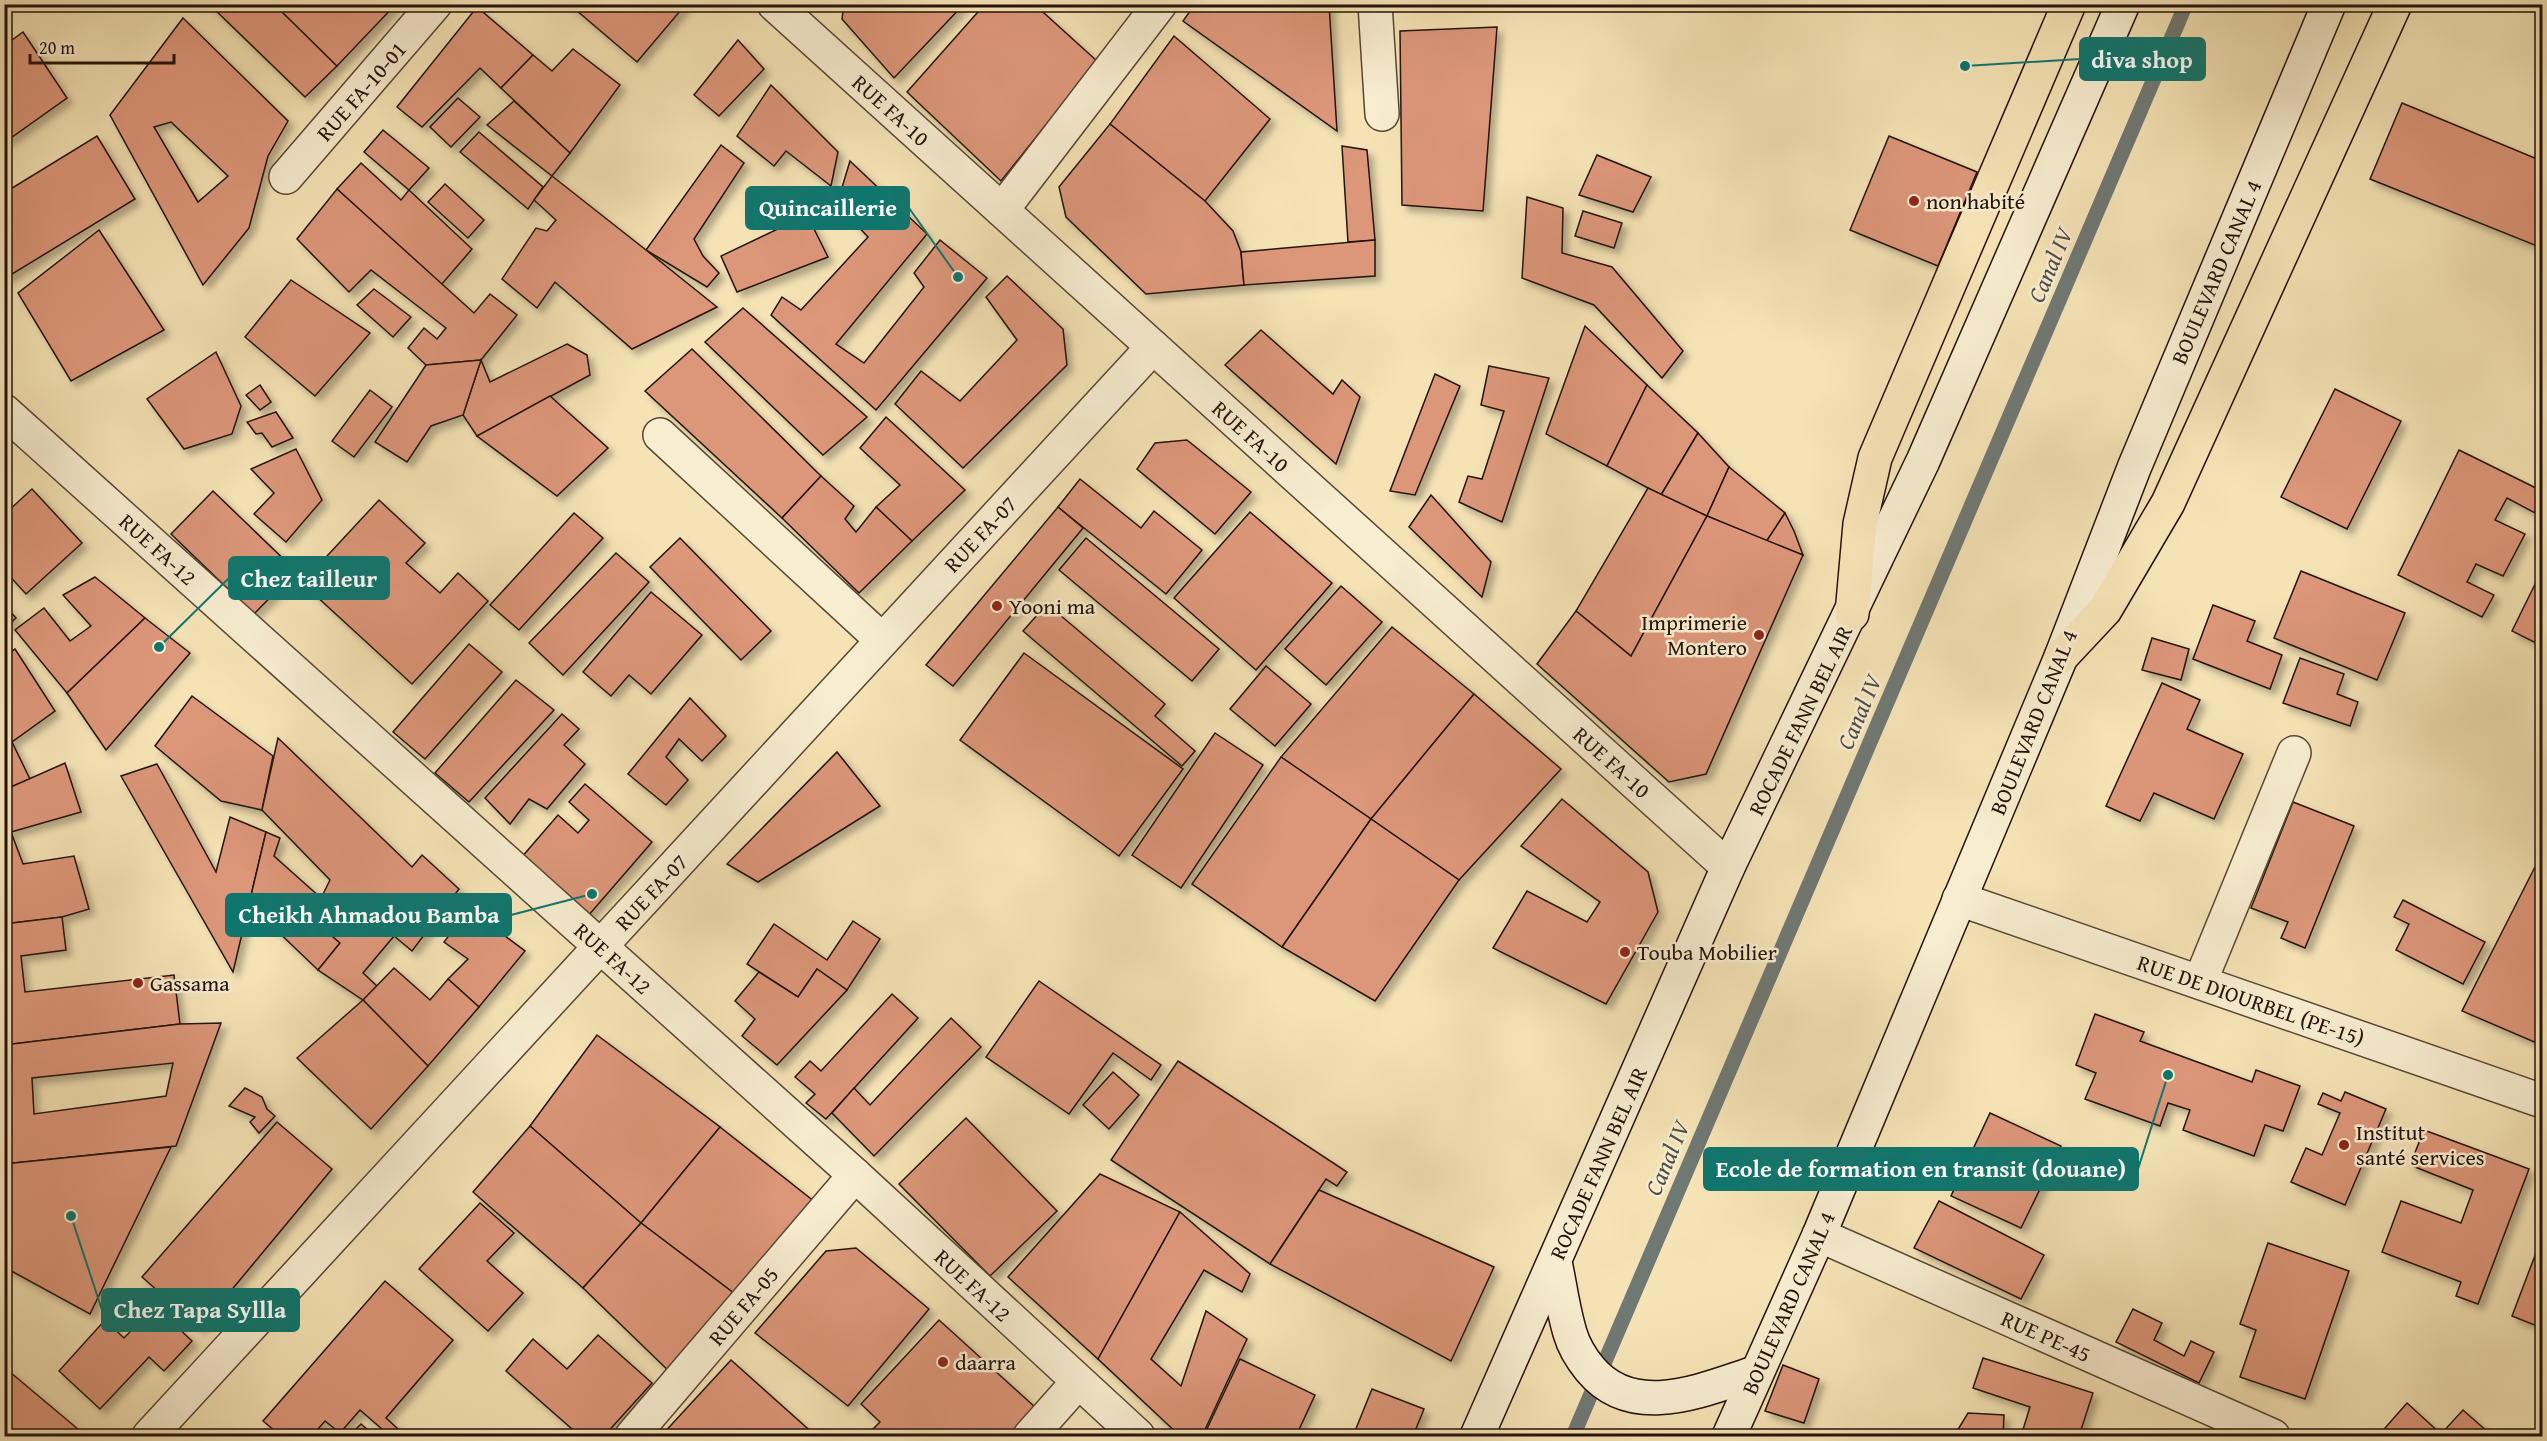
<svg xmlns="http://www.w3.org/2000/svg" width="2547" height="1441" font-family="'Gentium Book Plus',serif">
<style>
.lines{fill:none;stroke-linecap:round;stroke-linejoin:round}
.stream{stroke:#707874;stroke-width:15}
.building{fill:#dc967a;stroke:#24130a;stroke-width:1.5;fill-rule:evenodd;filter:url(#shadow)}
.street-casing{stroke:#584735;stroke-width:36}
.secondary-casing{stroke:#24130a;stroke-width:36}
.primary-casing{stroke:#24130a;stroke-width:36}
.street{stroke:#f8edd0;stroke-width:33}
.secondary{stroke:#f8edd0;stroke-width:33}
.primary{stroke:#f5e3b6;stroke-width:33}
.poi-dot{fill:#8f2418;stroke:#f8edd0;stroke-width:2}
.labels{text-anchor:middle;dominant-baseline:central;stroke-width:5;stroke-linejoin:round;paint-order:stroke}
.street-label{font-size:22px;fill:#24130a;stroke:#f8edd0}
.poi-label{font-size:22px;fill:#24130a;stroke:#f8edd0;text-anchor:start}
.water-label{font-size:24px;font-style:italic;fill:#504e48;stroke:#f8edd0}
.leader{fill:none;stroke:#0f766e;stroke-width:2}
.callout-dot{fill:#0f766e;stroke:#f8edd0;stroke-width:2}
.callout{fill:#0f766e;stroke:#0f766e;stroke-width:2}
.callout-label{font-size:24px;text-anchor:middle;font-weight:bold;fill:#fff}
</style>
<defs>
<filter id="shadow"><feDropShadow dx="5.5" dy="5.5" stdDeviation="3" flood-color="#0004"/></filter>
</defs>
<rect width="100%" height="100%" fill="#f5e3b6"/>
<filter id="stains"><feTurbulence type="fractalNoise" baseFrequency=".00333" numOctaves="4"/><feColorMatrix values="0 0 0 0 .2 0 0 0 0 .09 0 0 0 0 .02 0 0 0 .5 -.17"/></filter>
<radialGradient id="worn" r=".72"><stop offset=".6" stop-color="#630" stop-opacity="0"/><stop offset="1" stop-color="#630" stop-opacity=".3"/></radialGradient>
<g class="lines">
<polyline class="stream" points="1573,1436 2186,4"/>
</g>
<g class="building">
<polygon points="209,4 274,4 337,66 305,97"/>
<polygon points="274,4 396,4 337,66"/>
<polygon points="569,4 686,4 637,62"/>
<polygon points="844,4 964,4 894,78 842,19"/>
<polygon points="985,4 1034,4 1097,61 1001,181 907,92"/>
<polygon points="1195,4 1329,4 1337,131 1183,21"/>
<polygon points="477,7 533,55 501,88 480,68 422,127 397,107"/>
<path d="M 183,18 L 288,121 L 268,156 L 249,228 L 203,285 L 110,115 ZM 171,122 L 228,176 L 198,202 L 154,127 Z"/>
<polygon points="1497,27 1483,211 1402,205 1400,31"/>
<polygon points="23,32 67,98 5,142 4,46"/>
<polygon points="1174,36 1270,119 1205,201 1110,124"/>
<polygon points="738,40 764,69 719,116 694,95"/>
<polygon points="573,49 620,85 570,153 501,88 533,55 552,71"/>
<polygon points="771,85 838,152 831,186 786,151 774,166 737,136"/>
<polygon points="458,98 480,117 451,147 430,127"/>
<polygon points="514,101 570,153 552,176 487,125"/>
<polygon points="2402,103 2542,161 2542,248 2370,179"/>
<polygon points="1110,124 1205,201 1233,231 1241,252 1244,285 1146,294 1066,217 1059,187"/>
<polygon points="383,130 429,168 409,190 364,152"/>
<polygon points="479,132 543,187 528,209 460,152"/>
<polygon points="97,136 135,199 4,279 4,193"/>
<polygon points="1889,136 1977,172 1938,266 1850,230"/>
<polygon points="721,145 744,163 694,239 703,256 719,273 707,287 646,250"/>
<polygon points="1342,146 1367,150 1375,240 1348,242"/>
<polygon points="1597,155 1651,177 1633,212 1579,195"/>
<polygon points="850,161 927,234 836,344 864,363 924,287 914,273 940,240 987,278 876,410 771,315 782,297 801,310 868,237 837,204"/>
<polygon points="361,163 401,200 409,190 472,249 441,285 337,189"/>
<polygon points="552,176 646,250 717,307 632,349 555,282 537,308 502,279 536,228 547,231 556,220 534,200"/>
<polygon points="445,184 484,220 468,238 428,202"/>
<polygon points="337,189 474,313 490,294 517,315 481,360 426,365 408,348 424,328 437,339 446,328 371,270 349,292 297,239"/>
<polygon points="1527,197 1563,208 1562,253 1612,267 1683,351 1662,378 1594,305 1522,278"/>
<polygon points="1583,211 1622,223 1614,248 1575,236"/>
<polygon points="807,215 828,257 737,292 721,256"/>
<polygon points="99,230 164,330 71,381 18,293"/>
<polygon points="1375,240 1375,276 1244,285 1241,252"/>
<polygon points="1007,276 1063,329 1067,365 963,468 895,404 921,371 960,401 1017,340 986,297"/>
<polygon points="291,280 370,333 315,396 245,337"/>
<polygon points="374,289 411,317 393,337 357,305"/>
<polygon points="743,308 867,417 823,455 705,342"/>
<polygon points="1585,326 1647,385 1607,466 1546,434"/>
<polygon points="1261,330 1333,394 1342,380 1360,397 1336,464 1225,365"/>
<polygon points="567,344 587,355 590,375 477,436 463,415 481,360 490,382"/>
<polygon points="692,349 821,476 782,518 645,391"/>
<polygon points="216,352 241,406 232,434 184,449 147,399"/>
<polygon points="481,360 463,415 431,426 407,462 375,442 426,365"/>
<polygon points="1489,366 1549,378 1502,522 1459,502 1468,476 1482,479 1504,411 1481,405"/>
<polygon points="1435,374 1460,386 1415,495 1390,491"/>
<polygon points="260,385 271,402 260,410 246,395"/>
<polygon points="1647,385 1698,433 1661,495 1607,466"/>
<polygon points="2335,389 2401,421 2347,529 2281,497"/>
<polygon points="370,390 392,407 354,457 332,441"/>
<polygon points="550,396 608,448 557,496 477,436"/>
<polygon points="276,412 293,438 272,447 262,433 256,434 247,422"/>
<polygon points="886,417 965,490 912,541 876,507 900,485 860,448"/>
<polygon points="1698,433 1729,467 1707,516 1661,495"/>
<polygon points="1187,440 1251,492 1215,534 1137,469 1155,443"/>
<polygon points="296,449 322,500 286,542 254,514 274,493 251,469"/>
<polygon points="2459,450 2542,491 2535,513 2507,498 2495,520 2525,534 2503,576 2476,564 2467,582 2494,595 2482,617 2398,575"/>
<polygon points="2542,452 2542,473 2536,470"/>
<polygon points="1729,467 1785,513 1766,542 1707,516"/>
<polygon points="821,476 854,506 845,519 856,532 876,507 912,541 859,593 782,518"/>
<polygon points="1080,479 1141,528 1154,511 1202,550 1166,594 1058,507"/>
<polygon points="1648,488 1707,516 1631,656 1576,611"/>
<polygon points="32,489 82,543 26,594 4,570 4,509 7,512"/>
<polygon points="213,491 296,571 254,614 171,534"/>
<polygon points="1431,495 1491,562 1482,597 1409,527"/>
<polygon points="379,500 425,543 406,563 440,593 458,573 488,601 412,684 302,583"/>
<polygon points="1058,507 1083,528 953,686 926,665"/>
<polygon points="1250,512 1332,583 1256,670 1174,598"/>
<polygon points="574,513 603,538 519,630 490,605"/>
<polygon points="1785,513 1794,531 1803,555 1766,542"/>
<polygon points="1707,516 1803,555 1706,774 1669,782 1537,664 1576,611 1631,656"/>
<polygon points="680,538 771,631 741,660 650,567"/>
<polygon points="1086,538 1219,649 1192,681 1059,570"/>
<polygon points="616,553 649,582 563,675 529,643"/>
<polygon points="2542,570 2542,646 2512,631"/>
<polygon points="2301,571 2405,613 2377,680 2274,638"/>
<polygon points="95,577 145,618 67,693 15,630 44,608 70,641 91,626 63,595"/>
<polygon points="1341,586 1382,622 1326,685 1285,649"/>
<polygon points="651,592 702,635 651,694 629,675 611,696 583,672"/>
<polygon points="1047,604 1165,704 1155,716 1195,751 1182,766 1023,631"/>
<polygon points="4,605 16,618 4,629"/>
<polygon points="2213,605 2255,621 2247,641 2282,655 2270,689 2193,659"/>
<polygon points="145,618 190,653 106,750 67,693"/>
<polygon points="1392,627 1474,694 1371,819 1281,757"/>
<polygon points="2152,638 2189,649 2181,680 2142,670"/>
<polygon points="469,644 502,672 425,759 393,732"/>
<polygon points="15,649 55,711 12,742 30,779 4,790 4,656"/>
<polygon points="1024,653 1183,769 1119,856 960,740"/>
<polygon points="2300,658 2344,674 2337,694 2358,702 2350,726 2283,703"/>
<polygon points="1266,666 1311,704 1275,746 1230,709"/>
<polygon points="516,680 554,710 469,802 435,773"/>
<polygon points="2162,683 2200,700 2187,729 2243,754 2214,819 2154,793 2140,821 2106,806"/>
<polygon points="1474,694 1561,769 1459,880 1371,819"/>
<polygon points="192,696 273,756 262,810 221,801 155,746"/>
<polygon points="690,698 726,736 702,761 679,739 666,757 688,780 666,805 628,774"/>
<polygon points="562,714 579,729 564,745 585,764 547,809 529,799 510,824 485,798"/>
<polygon points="1215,733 1263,765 1181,888 1132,855"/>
<polygon points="278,738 412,867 422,855 459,889 412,951 369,915 350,922 321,898 330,880 262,810"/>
<polygon points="837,752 880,806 758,882 727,864"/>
<polygon points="1281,757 1371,819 1282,947 1192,884"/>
<polygon points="65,763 81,812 11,832 23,864 74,856 89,909 62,917 4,924 4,790"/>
<polygon points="157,764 216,872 230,817 266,832 233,972 121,776"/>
<polygon points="585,784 652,842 588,916 521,858 558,815 578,833 589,820 569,802"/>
<polygon points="1562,799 1648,872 1658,912 1606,1004 1493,948 1527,891 1587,922 1600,902 1521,846"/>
<polygon points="2293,802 2354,826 2305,948 2281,938 2288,922 2251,908"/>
<polygon points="1371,819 1459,880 1375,1001 1282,947"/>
<polygon points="266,832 280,838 274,856 321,898 306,913 340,943 318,970 249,904"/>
<polygon points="2542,853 2542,1037 2539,1044 2462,1011"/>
<polygon points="321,898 350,922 369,915 394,936 363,973 378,987 363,1000 318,970 340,943 306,913"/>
<polygon points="2403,900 2485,942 2463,984 2396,950 2409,924 2394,917"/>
<polygon points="469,909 525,951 479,1007 448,979 468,959 444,942"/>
<polygon points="62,917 66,950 21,956 25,992 174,975 180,1024 4,1045 4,924"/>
<polygon points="853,921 880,939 847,990 817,969 798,997 747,964 774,924 827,960"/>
<polygon points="394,968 430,1000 448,979 479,1007 428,1066 363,1000"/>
<polygon points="817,969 847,990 777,1065 742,1036 755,1019 735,1001 759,972 798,997"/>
<polygon points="1039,981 1161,1065 1151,1080 1113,1053 1069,1114 986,1057"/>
<polygon points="892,994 918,1018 826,1119 806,1103 815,1094 795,1077 810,1061 821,1071"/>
<polygon points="363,1000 428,1066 371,1129 297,1058"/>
<polygon points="2095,1014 2144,1032 2140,1041 2252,1082 2256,1070 2300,1086 2283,1131 2265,1125 2254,1156 2183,1130 2190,1110 2168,1103 2160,1126 2085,1099 2096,1073 2076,1065"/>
<polygon points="951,1018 981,1047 874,1156 832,1113 854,1088 870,1105"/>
<path d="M 221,1023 L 176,1146 L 4,1164 L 4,1045 L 180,1024 ZM 173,1063 L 166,1096 L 34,1114 L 32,1078 Z"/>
<polygon points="597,1035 720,1127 641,1223 530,1126"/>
<polygon points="1178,1061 1347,1172 1337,1186 1326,1179 1270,1264 1111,1160"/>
<polygon points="1113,1072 1139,1095 1109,1129 1083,1105"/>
<polygon points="245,1088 262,1097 267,1109 275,1116 259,1133 250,1122 255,1117 229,1106"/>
<polygon points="2345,1092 2386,1109 2345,1205 2291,1182 2306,1148 2322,1155 2340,1113 2318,1104 2323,1093 2341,1101"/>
<polygon points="1990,1113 2061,1146 2021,1228 1951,1196"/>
<polygon points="966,1118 1057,1211 990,1276 899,1184"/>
<polygon points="277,1122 332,1169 200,1328 142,1277"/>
<polygon points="530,1126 641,1223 583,1288 473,1192"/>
<polygon points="720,1127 820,1206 743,1300 641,1223"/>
<polygon points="2424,1130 2529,1169 2478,1304 2456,1296 2461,1282 2382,1252 2401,1201 2461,1223 2473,1190 2410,1165"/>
<polygon points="171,1147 90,1314 4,1267 4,1164"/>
<polygon points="1100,1174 1180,1212 1098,1359 1008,1277"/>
<polygon points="1319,1190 1494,1267 1451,1361 1270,1264"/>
<polygon points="1939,1201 2044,1255 2021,1299 1914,1248"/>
<polygon points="480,1203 514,1233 487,1261 523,1293 488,1331 419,1269"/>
<polygon points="1180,1212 1250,1274 1242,1292 1204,1270 1151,1359 1181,1386 1206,1311 1247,1339 1202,1436 1180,1436 1098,1359"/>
<polygon points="641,1223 743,1300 676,1378 583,1288"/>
<polygon points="2542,1237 2542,1328 2512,1316"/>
<polygon points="2268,1243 2349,1271 2305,1399 2240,1377 2256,1330 2240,1324"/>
<polygon points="856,1248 929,1309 848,1406 755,1333 826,1251"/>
<polygon points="385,1281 453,1340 386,1418 398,1429 390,1436 360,1410 340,1433 325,1421 312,1436 281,1436 263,1421"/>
<polygon points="155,1306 192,1341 164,1371 149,1357 100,1409 59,1371 105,1320 124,1338"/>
<polygon points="2133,1309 2162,1323 2154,1340 2184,1356 2191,1341 2214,1352 2199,1383 2116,1342"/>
<polygon points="939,1320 1036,1408 1011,1436 866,1436 880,1422 861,1404"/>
<polygon points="598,1335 652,1383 604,1436 580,1436 506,1371 533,1339 567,1369"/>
<polygon points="1983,1358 2093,1393 2079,1436 2021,1436 2030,1407 1973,1388"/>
<polygon points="1240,1359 1315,1395 1296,1436 1213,1436 1205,1433"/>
<polygon points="731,1360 816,1436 661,1436"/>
<polygon points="1783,1365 1819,1379 1804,1423 1765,1411"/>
<polygon points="4,1367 85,1435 83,1436 4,1436"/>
<polygon points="1372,1389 1424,1409 1413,1436 1353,1436"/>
<polygon points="2407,1403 2441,1434 2463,1410 2489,1433 2486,1436 2378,1436"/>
<polygon points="1968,1413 2004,1415 2003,1436 1954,1436"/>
<polygon points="361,1424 375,1436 349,1436"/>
</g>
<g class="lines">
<g class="street-casing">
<g id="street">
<polyline points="774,4 1728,867"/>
<polyline points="1375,4 1382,114"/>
<polyline points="286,177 435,4"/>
<polyline points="1002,210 1160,4"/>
<polyline points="4,411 855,1175 1138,1436"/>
<polyline points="660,435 882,640"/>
<polyline points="1959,899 2542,1101"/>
<polyline points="2200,982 2294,753"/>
<polyline points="1819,1235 2273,1436"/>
<polyline points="149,1436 1153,347"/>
<polyline points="632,1436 855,1175"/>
<polyline points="1030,1436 1078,1382"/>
</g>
</g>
<g class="secondary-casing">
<g id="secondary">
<path d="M 1555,1262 C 1560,1285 1563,1310 1570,1333 C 1574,1347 1581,1358 1590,1369 C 1633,1421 1702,1390 1755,1373"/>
<polyline points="1477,1436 1728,867 1923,461 2123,4"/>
<polyline points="1729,1436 1819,1235 2061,657 2134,468 2329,4"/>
</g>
</g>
<g class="primary-casing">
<g id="primary">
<polyline points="1852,614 1860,524 1875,458 2069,4"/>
<polyline points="2061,657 2105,610 2168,503 2395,4"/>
</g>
</g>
<use href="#street" class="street"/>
<use href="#secondary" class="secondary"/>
<use href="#primary" class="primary"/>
</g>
<g class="poi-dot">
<circle cx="1914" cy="201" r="6"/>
<circle cx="997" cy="606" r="6"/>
<circle cx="1759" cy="635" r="6"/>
<circle cx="1625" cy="952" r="6"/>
<circle cx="138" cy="983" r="6"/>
<circle cx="2344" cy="1145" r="6"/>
<circle cx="943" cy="1362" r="6"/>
</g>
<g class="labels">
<g class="street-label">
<text transform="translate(361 91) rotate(-49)">RUE FA-10-01</text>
<text transform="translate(891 110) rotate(42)">RUE FA-10</text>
<text transform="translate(2216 272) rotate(-67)">BOULEVARD CANAL 4</text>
<text transform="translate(1251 436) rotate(42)">RUE FA-10</text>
<text transform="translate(980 534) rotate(-47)">RUE FA-07</text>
<text transform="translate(158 549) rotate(42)">RUE FA-12</text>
<text transform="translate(1800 720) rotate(-64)">ROCADE FANN BEL AIR</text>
<text transform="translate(2033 722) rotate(-68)">BOULEVARD CANAL 4</text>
<text transform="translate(1612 762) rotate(42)">RUE FA-10</text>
<text transform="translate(651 892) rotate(-47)">RUE FA-07</text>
<text transform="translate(613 958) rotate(42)">RUE FA-12</text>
<text transform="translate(2251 1000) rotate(19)">RUE DE DIOURBEL (PE-15)</text>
<text transform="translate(1598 1163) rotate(-66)">ROCADE FANN BEL AIR</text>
<text transform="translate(973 1285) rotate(43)">RUE FA-12</text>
<text transform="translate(1788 1303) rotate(-66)">BOULEVARD CANAL 4</text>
<text transform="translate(743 1306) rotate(-50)">RUE FA-05</text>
<text transform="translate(2046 1336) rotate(24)">RUE PE-45</text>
</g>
<g class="poi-label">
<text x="1926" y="201">non habité</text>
<text x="1009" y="606">Yooni ma</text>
<text x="1747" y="622" text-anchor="end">Imprimerie<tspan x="1747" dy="25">Montero</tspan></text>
<text x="1637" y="952">Touba Mobilier</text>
<text x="150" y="983">Gassama</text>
<text x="2356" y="1132">Institut<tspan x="2356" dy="25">santé services</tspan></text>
<text x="955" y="1362">daarra</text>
</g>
<g class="water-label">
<text transform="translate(2050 265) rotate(-67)">Canal IV</text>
<text transform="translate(1859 712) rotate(-67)">Canal IV</text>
<text transform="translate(1667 1158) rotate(-67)">Canal IV</text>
</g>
</g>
<path class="leader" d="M1965 66L2080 59M958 277L909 208M159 647L229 578M592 894L511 915M2168 1075L2138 1169M71 1216L102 1310"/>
<g class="callout-dot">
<circle cx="1965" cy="66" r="6"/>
<circle cx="958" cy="277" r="6"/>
<circle cx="159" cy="647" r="6"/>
<circle cx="592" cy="894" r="6"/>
<circle cx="2168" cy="1075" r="6"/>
<circle cx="71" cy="1216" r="6"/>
</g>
<g class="callout">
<rect x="2080" y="38" width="125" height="42" rx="6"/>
<rect x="746" y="187" width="163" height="42" rx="6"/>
<rect x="229" y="557" width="160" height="42" rx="6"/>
<rect x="226" y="894" width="285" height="42" rx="6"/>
<rect x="1704" y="1148" width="434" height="42" rx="6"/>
<rect x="102" y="1289" width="197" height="42" rx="6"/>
</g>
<g class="callout-label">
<text x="2142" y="68">diva shop</text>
<text x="828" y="216">Quincaillerie</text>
<text x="309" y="587">Chez tailleur</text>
<text x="369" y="923">Cheikh Ahmadou Bamba</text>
<text x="1921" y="1177">Ecole de formation en transit (douane)</text>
<text x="200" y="1318">Chez Tapa Syllla</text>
</g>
<rect width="2547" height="1441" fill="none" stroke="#f5e3b6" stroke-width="24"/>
<rect x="6" y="6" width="2535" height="1429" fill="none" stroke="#24130a" stroke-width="3"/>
<rect x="12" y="12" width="2523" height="1417" fill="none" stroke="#24130a" stroke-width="1.5"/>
<path d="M30 54v9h144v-9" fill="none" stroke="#24130a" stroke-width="3"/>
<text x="39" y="54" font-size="18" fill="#24130a" stroke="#f8edd0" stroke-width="4.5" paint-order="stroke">20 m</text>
<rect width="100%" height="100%" filter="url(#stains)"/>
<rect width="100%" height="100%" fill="url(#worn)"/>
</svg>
